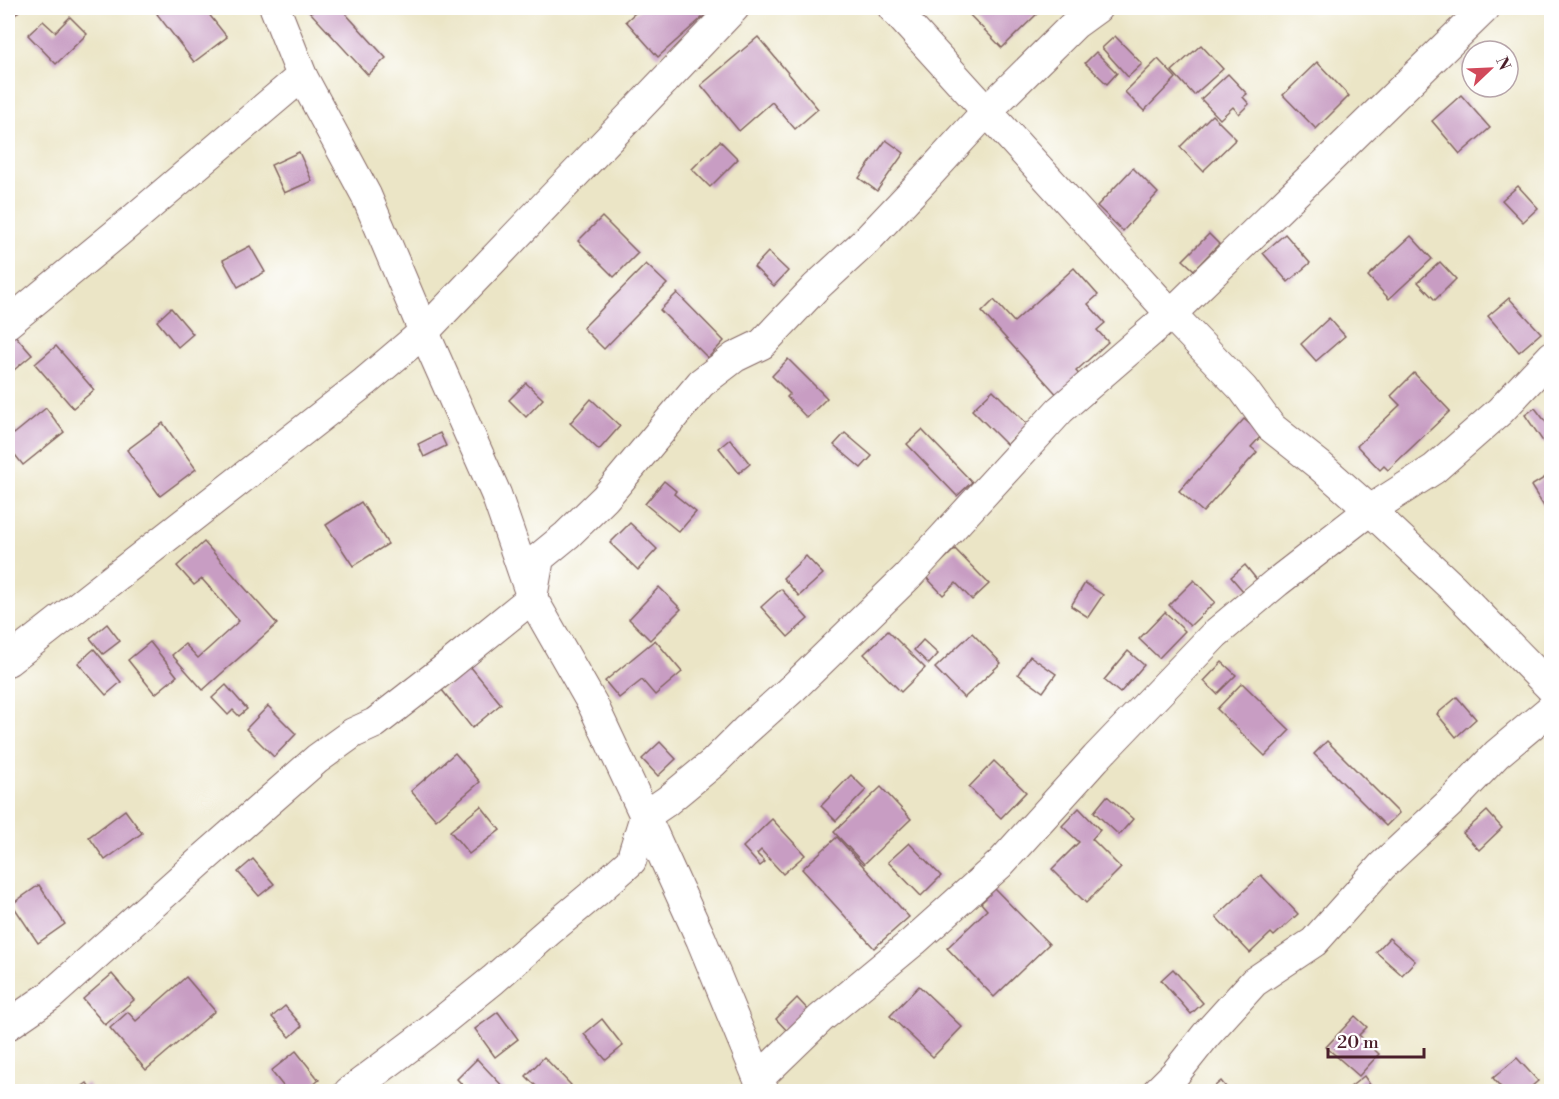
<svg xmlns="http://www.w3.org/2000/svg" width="1559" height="1099" font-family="'Libre Bodoni',serif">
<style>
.building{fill:#c89dc3}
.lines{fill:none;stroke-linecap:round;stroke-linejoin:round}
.street-casing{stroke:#826461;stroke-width:32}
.street{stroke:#fff;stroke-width:30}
</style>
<rect width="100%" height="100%" fill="#fff"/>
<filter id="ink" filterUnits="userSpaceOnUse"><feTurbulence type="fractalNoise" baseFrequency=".0167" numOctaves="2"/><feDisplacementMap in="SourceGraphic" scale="12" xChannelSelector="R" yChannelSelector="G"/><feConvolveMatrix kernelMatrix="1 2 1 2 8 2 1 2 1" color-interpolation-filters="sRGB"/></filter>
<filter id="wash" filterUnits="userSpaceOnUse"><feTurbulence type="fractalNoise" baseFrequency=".008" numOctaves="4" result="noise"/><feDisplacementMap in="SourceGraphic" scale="24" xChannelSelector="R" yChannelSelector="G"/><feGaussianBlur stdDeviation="1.35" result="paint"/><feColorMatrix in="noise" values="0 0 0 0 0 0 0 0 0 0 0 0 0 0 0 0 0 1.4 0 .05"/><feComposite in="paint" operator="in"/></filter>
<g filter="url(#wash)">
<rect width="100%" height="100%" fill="#ebe5c6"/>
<g id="blocks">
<g class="building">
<polygon points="8,8 22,8 14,16 8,10"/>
<polygon points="165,8 204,8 227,37 194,62 157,14"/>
<polygon points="314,8 354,8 346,14 386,58 368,75 309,11"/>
<polygon points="641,8 713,8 658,57 626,21"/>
<polygon points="963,8 1019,8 1021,9 1022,8 1037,8 1040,11 1002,48"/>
<polygon points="70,17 87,34 56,64 28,35 43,21 55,32"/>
<polygon points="1115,36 1142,64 1128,77 1102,48"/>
<polygon points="758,37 818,109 795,129 772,102 739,131 701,85"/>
<polygon points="1201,45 1223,69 1194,95 1172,71"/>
<polygon points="1096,52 1117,73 1107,84 1085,63"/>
<polygon points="1472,57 1472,81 1462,64"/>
<polygon points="1158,59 1176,78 1144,111 1125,92"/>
<polygon points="1317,62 1349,96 1316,129 1283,95"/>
<polygon points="1228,74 1247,94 1243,97 1249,104 1239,114 1233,107 1220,119 1201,99"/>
<polygon points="1461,95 1490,128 1460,154 1432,121"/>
<polygon points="1212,115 1236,139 1203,171 1180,147"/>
<polygon points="886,140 904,153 877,191 859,178"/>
<polygon points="720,141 738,159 710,187 692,169"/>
<polygon points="299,152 312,181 284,193 271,165"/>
<polygon points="1133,168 1158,193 1123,231 1097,206"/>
<polygon points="1518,186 1538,208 1523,222 1502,200"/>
<polygon points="602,217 638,253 614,277 578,241"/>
<polygon points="1209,234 1219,244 1194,270 1183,260"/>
<polygon points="1285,234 1310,263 1288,282 1263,253"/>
<polygon points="1411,236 1432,259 1389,299 1368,276"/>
<polygon points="250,246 265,272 238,287 223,260"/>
<polygon points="768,252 788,271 774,286 754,267"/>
<polygon points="1440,262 1456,279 1435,300 1418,282"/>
<polygon points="646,264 667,284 604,349 583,328"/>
<polygon points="1074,268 1098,295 1088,304 1105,323 1097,330 1108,342 1076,371 1083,379 1061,399 982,312 994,300 1014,322"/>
<polygon points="677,293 724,341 708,358 660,310"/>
<polygon points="1509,298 1541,333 1519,352 1488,316"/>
<polygon points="171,308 193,334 178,347 157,321"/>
<polygon points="1329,318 1345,336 1316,361 1301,344"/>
<polygon points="12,332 32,355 8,375 8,336"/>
<polygon points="56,346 94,390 73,408 35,364"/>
<polygon points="788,359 827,398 807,418 787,397 790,394 772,376"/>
<polygon points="1414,373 1450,411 1388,470 1384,466 1380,470 1357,446 1400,405 1391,396"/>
<polygon points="526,383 543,399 526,417 509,400"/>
<polygon points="993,390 1027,424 1007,445 972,410"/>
<polygon points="591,399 620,426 599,450 570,423"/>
<polygon points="46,408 64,432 23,465 8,446 8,426 14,434"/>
<polygon points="1535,408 1552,430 1552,438 1544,443 1525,415"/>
<polygon points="1244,419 1262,435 1251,447 1257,452 1203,512 1179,491"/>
<polygon points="163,423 196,469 160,496 127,450"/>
<polygon points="922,430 972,482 957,496 907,444"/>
<polygon points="440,433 446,446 424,457 418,444"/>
<polygon points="845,433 872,456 861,468 834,445"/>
<polygon points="730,439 750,464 739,473 719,448"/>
<polygon points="1552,473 1552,519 1531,486"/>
<polygon points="664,481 676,491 674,494 696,512 679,532 645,504"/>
<polygon points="361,502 388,544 353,566 326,525"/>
<polygon points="630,523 657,549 638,570 610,543"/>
<polygon points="204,542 277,624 203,690 172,655 185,644 198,658 239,621 202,579 194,585 177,566"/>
<polygon points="955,549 989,584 972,600 956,583 943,595 926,577"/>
<polygon points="806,556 823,574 799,596 783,578"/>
<polygon points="1245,565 1257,580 1243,591 1231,577"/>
<polygon points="1194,580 1215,602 1190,626 1169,605"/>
<polygon points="1085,583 1103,595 1088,617 1071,606"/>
<polygon points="659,587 681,609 650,640 629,619"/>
<polygon points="781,589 808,619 788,637 761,607"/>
<polygon points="1165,612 1185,631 1159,658 1139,639"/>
<polygon points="107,624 120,641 103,654 90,638"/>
<polygon points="888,631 925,668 901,692 864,654"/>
<polygon points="972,633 1001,663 964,698 935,668"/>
<polygon points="655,640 682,672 655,695 642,680 619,698 605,681"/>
<polygon points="923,640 938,654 929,664 914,650"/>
<polygon points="150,642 177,676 155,694 128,660"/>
<polygon points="94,649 121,682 106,695 78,663"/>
<polygon points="1128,651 1144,665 1120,693 1104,680"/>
<polygon points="1030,656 1056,674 1043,692 1018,674"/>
<polygon points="1222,662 1236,675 1217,694 1204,681"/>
<polygon points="470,666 501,704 472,728 442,690"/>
<polygon points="1242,683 1290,730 1265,756 1217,709"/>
<polygon points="226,685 247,709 239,716 233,710 228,715 212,698"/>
<polygon points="1457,697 1476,719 1456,737 1437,714"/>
<polygon points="268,706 296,734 274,757 246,729"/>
<polygon points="1327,741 1399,813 1386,826 1314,754"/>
<polygon points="660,742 676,759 658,776 642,759"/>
<polygon points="455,753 480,782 436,820 411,791"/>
<polygon points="994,761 1026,792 1001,818 969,787"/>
<polygon points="851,775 866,790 836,821 821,806"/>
<polygon points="881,787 911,819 864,864 834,832"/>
<polygon points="1107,796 1133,819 1119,835 1094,812"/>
<polygon points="481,806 500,830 469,854 450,831"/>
<polygon points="1079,808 1100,830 1092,839 1121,868 1086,903 1052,869 1079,842 1062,826"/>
<polygon points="125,810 142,833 105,860 89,837"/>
<polygon points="1487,811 1502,828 1479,850 1463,833"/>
<polygon points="772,819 805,855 783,874 761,850 757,854 765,862 760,866 743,847"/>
<polygon points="837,837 909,917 874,948 802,869"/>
<polygon points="909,843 941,876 921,896 888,862"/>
<polygon points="253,859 274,884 259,896 238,872"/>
<polygon points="1261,875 1298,914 1274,936 1271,933 1250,953 1216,917"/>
<polygon points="39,885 65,924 38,943 12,904"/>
<polygon points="995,889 1049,944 994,997 947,948 987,910 981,903"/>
<polygon points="1389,938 1415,961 1402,975 1376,952"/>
<polygon points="1173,969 1203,1003 1191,1014 1161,980"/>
<polygon points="112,974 134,1000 105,1025 83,999"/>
<polygon points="186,977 215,1011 146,1070 110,1028 128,1012 136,1021"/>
<polygon points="919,986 962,1027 933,1057 890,1016"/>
<polygon points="797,998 811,1013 790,1034 776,1019"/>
<polygon points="285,1006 302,1026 290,1037 272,1017"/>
<polygon points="498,1012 518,1039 495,1057 475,1029"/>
<polygon points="1355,1016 1367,1027 1359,1035 1379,1054 1359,1076 1326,1047"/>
<polygon points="602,1019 623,1046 606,1060 584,1034"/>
<polygon points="296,1051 319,1080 305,1092 288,1092 271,1071"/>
<polygon points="544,1057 571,1085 565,1092 542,1092 526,1076"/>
<polygon points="1517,1058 1538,1081 1525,1092 1505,1092 1493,1078"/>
<polygon points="477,1059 508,1092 469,1092 457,1079"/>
<polygon points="1364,1076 1375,1092 1344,1092"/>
<polygon points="1221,1081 1230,1092 1208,1092"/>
<polygon points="87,1083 93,1092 74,1092"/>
</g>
</g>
</g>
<g filter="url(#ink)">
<use href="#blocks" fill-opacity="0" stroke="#826461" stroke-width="1.5"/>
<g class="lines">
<g class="street-casing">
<g id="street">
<polyline points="275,8 302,76 366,195 424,332 496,494 532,598 593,705 645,816 701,939 764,1092"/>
<polyline points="893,8 1171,314 1243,389 1271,427 1319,465 1370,510 1453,588 1552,689"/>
<polyline points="8,323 116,234 302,76"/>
<polyline points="8,661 365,382 424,332 734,8"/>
<polyline points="8,1025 50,996 203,859 317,759 353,733 375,723 442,671 532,598 539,558 567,535 605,498 701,383 735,357 762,344 816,287 866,241 922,182 987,111 1075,24 1097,8"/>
<polyline points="759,1078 821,1018 914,941 1000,864 1096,758 1215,634 1277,582 1370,510 1434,469 1500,411 1552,356"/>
<polyline points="349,1092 425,1035 493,980 549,931 596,892 631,861 645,816 667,801 713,763 745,731 794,687 908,576 1060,410 1171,314 1485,8"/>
<polyline points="1157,1092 1175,1074 1206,1035 1254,982 1314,942 1382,866 1453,800 1497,754 1552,708"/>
</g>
</g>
<use href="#street" class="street"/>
</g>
</g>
<rect width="1559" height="1099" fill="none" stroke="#fff" stroke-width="30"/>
<g transform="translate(1490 69) rotate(67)"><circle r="28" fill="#ffffff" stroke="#b7a5aa" stroke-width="1.5"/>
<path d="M0-4.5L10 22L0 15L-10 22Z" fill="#d1495b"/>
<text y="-9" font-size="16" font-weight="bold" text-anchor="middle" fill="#4a1f2b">N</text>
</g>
<path d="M1328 1048v9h96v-9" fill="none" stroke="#4a1f2b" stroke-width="3"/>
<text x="1337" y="1048" font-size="18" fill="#4a1f2b" stroke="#ffffff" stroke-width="4.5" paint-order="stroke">20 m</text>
</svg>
